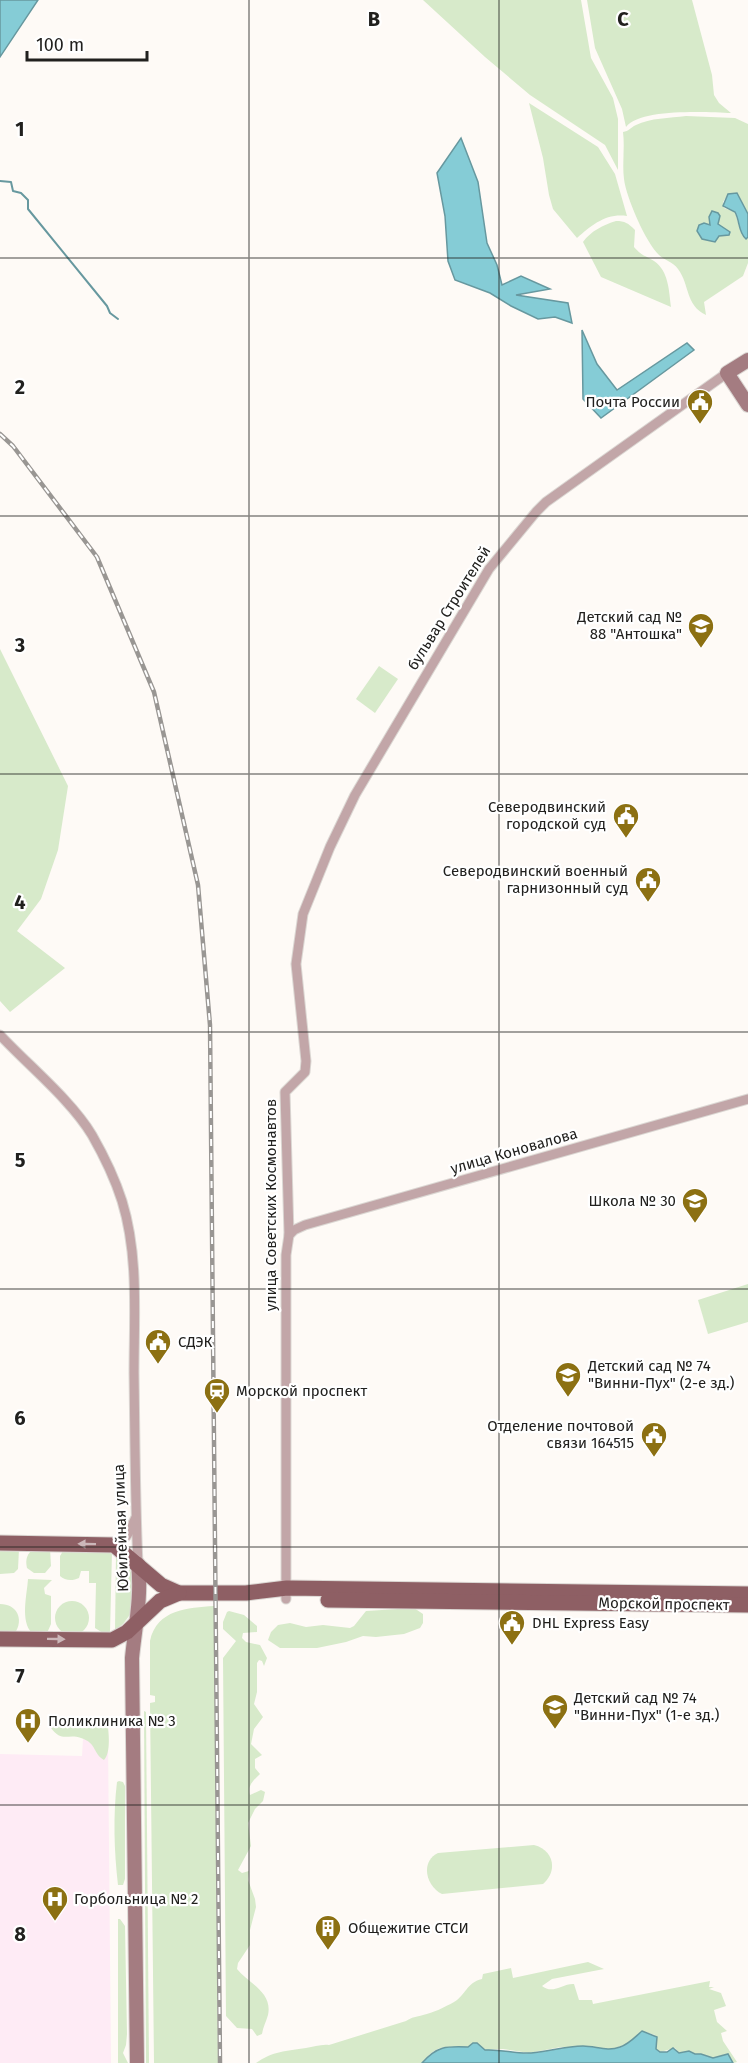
<svg xmlns="http://www.w3.org/2000/svg" width="748" height="2063" font-family="'Fira Sans',sans-serif">
<style>
.medical{fill:#feebf5}
.green{fill:#d7eaca;fill-rule:evenodd}
.water{fill:#85ccd6;stroke:#67989f;stroke-width:1.5}
.lines{fill:none;stroke-linecap:round;stroke-linejoin:round}
.stream{stroke:#67989f;stroke-width:2}
.street-casing{stroke:#dbd7d3;stroke-width:11}
.secondary-casing{stroke:#dbd7d3;stroke-width:16}
.primary-casing{stroke:#dbd7d3;stroke-width:17}
.street{stroke:#c2a6a8;stroke-width:9}
.secondary{stroke:#a47c81;stroke-width:14}
.primary{stroke:#8e5f64;stroke-width:15}
.rail-casing{stroke:#999693;stroke-width:4.5}
.rail{stroke:#fff;stroke-width:2;stroke-dasharray:7;stroke-linecap:butt}
.oneway{fill:#ccb7b9}
.grid{fill:none;stroke:#21201e;stroke-width:1.5;stroke-opacity:0.55}
.labels{text-anchor:middle;dominant-baseline:central;stroke-width:4.5;stroke-linejoin:round;paint-order:stroke}
.poi-label{font-size:15px;fill:#21201e;stroke:#fff;text-anchor:start}
.street-label{font-size:15px;fill:#21201e;stroke:#fff}
.grid-label{font-size:20px;text-anchor:middle;font-weight:bold;fill:#21201e;stroke:#fff;stroke-width:4.5;stroke-linejoin:round;paint-order:stroke}
</style>
<rect width="100%" height="100%" fill="#fefaf6"/>
<polygon class="medical" points="83,1739 108,1739 111,2063 0,2063 0,1754 82,1756"/>
<g class="green">
<polygon points="423,0 581,0 591,58 613,98 618,119 618,170 605,145 530,95 485,57"/>
<path d="M 587,0 L 692,0 L 712,75 L 714,95 L 719,103 L 731,113 C 708,112 640,108 626,127 L 622,109 L 595,48 Z"/>
<path d="M 529,103 L 598,147 L 615,174 L 627,216 C 606,213 592,225 577,238 L 553,209 L 549,195 L 543,158 Z"/>
<path d="M 686,116 L 735,118 L 748,124 L 748,214 L 737,193 L 728,194 L 723,202 L 724,208 L 735,212 L 740,230 L 746,239 L 748,237 L 748,263 L 743,276 L 704,302 L 706,315 C 685,305 690,285 678,269 C 673,262 664,260 659,255 C 646,243 626,197 624,179 C 622,163 625,148 623,132 C 629,131 630,128 636,125 C 650,118 670,118 686,116 ZM 710,213 L 720,216 L 718,225 L 730,232 L 724,236 L 719,236 L 715,242 L 710,239 L 705,240 L 707,225 L 710,225 Z"/>
<path d="M 616,221 C 625,221 628,223 635,230 L 634,247 C 643,257 645,255 654,261 C 669,271 669,292 671,307 L 601,277 L 583,242 C 591,231 603,225 616,221 Z"/>
<polygon points="0,649 68,786 58,850 41,899 17,931 65,968 10,1012 0,1001"/>
<polygon points="379,666 398,679 375,713 356,699"/>
<polygon points="748,1284 748,1322 708,1334 698,1300"/>
<polygon points="0,1546 19,1549 18,1569 14,1573 0,1574"/>
<path d="M 34,1548 L 50,1549 L 51,1566 L 45,1573 L 34,1573 L 27,1568 C 25,1559 27,1554 34,1548 Z"/>
<path d="M 63,1551 L 112,1552 L 110,1632 L 103,1633 L 95,1628 L 96,1583 L 89,1583 L 89,1571 L 81,1571 L 79,1578 C 73,1581 65,1581 60,1576 L 60,1556 Z"/>
<polygon points="116,1555 127,1565 135,1580 132,1612 123,1624 115,1630"/>
<path d="M 28,1579 L 52,1580 L 44,1588 L 45,1594 L 51,1596 L 51,1624 L 47,1633 L 32,1633 C 20,1621 27,1595 28,1579 Z"/>
<circle cx="72" cy="1618" r="17"/>
<path d="M 0,1604 C 17,1604 24,1619 15,1633 L 0,1633 Z"/>
<path d="M 214,1606 L 218,2063 L 154,2063 L 150,1703 L 155,1702 L 155,1696 L 150,1695 L 150,1641 C 157,1609 188,1608 214,1606 Z"/>
<polygon points="414,1608 423,1614 423,1623 420,1628 404,1634 376,1637 363,1636 346,1642 317,1648 280,1648 268,1640 271,1632 278,1625 290,1623 306,1627 323,1625 350,1628 354,1626 366,1611"/>
<path d="M 229,1611 L 244,1615 L 257,1626 L 257,1632 L 243,1633 L 242,1638 L 246,1642 L 260,1645 L 267,1658 L 264,1666 L 262,1661 L 259,1660 L 257,1663 L 257,1692 L 254,1704 L 263,1717 L 254,1729 L 251,1744 L 262,1755 L 255,1759 L 255,1768 L 260,1774 C 254,1780 247,1785 250,1795 L 261,1790 L 265,1792 L 263,1801 L 255,1809 L 248,1823 L 251,1846 L 238,1870 L 242,1873 L 249,1871 L 248,1880 L 255,1899 L 256,1907 L 250,1930 L 250,1945 L 238,1963 L 237,1969 C 248,1983 273,1992 268,2015 C 266,2022 263,2027 262,2034 L 257,2036 L 252,2029 L 237,2028 L 226,2016 L 223,1658 L 236,1641 L 223,1629 L 223,1622 L 227,1612 Z"/>
<polygon points="144,1711 146,1712 149,2063 146,2063"/>
<path d="M 86,1716 L 99,1717 L 107,1721 C 109,1732 111,1753 104,1760 C 93,1754 97,1743 81,1738 C 68,1733 62,1743 51,1728 L 50,1723 L 53,1720 L 72,1717 L 84,1718 Z"/>
<path d="M 119,1781 L 123,1782 L 125,1786 L 125,1879 L 123,1885 L 118,1885 C 114,1851 113,1815 117,1782 Z"/>
<path d="M 534,1845 C 554,1850 558,1871 543,1884 L 442,1894 C 426,1886 420,1862 438,1853 Z"/>
<polygon points="118,1919 120,1919 125,1926 127,2034 126,2045 123,2053 128,2063 118,2063"/>
<path d="M 588,1962 L 604,1969 L 552,1979 L 542,1986 C 553,1995 563,1983 574,1984 L 579,2000 L 592,2000 L 593,2004 L 710,1981 L 709,1987 L 714,1987 L 709,1989 L 721,1993 L 726,2006 L 714,2010 L 717,2022 L 727,2031 L 721,2033 L 723,2041 L 737,2062 L 733,2063 L 726,2054 L 713,2058 L 701,2054 L 695,2055 L 688,2051 L 679,2053 L 675,2048 L 660,2052 L 656,2049 L 657,2040 L 655,2035 L 642,2031 L 629,2043 L 610,2050 L 595,2047 L 561,2047 L 529,2053 L 503,2049 L 485,2050 L 471,2046 C 449,2053 443,2037 422,2063 L 256,2063 C 273,2051 286,2051 306,2048 C 314,2047 321,2044 329,2045 L 406,2021 C 412,2017 416,2017 423,2015 C 433,2013 445,2007 454,2002 C 466,1995 466,1983 482,1979 L 483,1974 L 511,1968 L 513,1978 Z"/>
</g>
<g class="water">
<polygon points="0,0 38,0 0,57"/>
<polygon points="461,138 478,182 487,243 497,265 502,285 521,276 550,289 516,295 568,303 572,323 555,317 538,319 511,306 490,293 455,280 448,261 445,216 437,173"/>
<path d="M 737,193 L 748,214 L 748,237 L 746,239 C 738,232 740,221 735,212 L 723,206 L 728,194 Z"/>
<polygon points="712,211 718,213 720,216 718,224 730,232 729,235 719,236 715,242 702,239 697,231 699,225 704,223 710,225 709,217"/>
<polygon points="582,330 597,364 617,390 687,343 694,350 601,418 583,399"/>
<path d="M 642,2031 L 657,2037 L 656,2049 L 660,2052 L 667,2052 L 673,2048 L 679,2053 L 689,2051 L 695,2054 L 701,2054 L 713,2058 L 728,2054 L 733,2063 L 422,2063 C 437,2046 446,2046 468,2047 L 473,2043 L 477,2043 L 485,2050 C 502,2049 515,2054 531,2053 C 549,2052 564,2046 583,2046 C 596,2046 607,2052 620,2047 C 629,2044 635,2037 642,2031 Z"/>
</g>
<g class="lines">
<polyline class="stream" points="0,181 11,182 13,191 21,193 28,200 28,209 107,306 110,313 118,319"/>
<g class="street-casing">
<g id="street">
<path d="M 0,1035 C 28,1065 71,1100 92,1135 C 104,1156 115,1179 122,1201 C 139,1256 134,1317 134,1373 C 135,1437 135,1501 138,1564"/>
<polyline points="289,1235 294,1230 305,1225 748,1099"/>
<path d="M 114,1545 C 126,1542 130,1530 135,1519"/>
<polyline points="286,1599 286,1255 289,1235 285,1092 305,1072 306,1061 296,964 303,914 330,847 355,795 489,569 536,512 546,502 727,373"/>
</g>
</g>
<g class="secondary-casing">
<g id="secondary">
<polyline points="748,360 727,373 748,405"/>
<path d="M 137,2063 L 132,1658 C 135,1627 142,1596 138,1564"/>
</g>
</g>
<g class="primary-casing">
<g id="primary">
<polyline points="0,1543 114,1545 161,1585 179,1593 246,1593 287,1588 748,1594"/>
<polyline points="328,1600 748,1605"/>
<polyline points="0,1639 112,1640 127,1632 160,1601 179,1593"/>
</g>
</g>
<use href="#street" class="street"/>
<use href="#secondary" class="secondary"/>
<use href="#primary" class="primary"/>
<g class="rail-casing">
<polyline id="rail" points="0,434 13,446 97,557 154,692 198,885 210,1025 220,2063"/>
</g>
<use href="#rail" class="rail"/>
</g>
<defs><path id="oneway-solid" d="M-6-.8H1V-3.2L6.5 0L1 3.2V.8H-6Z" transform="scale(1.5)"/></defs>
<g class="oneway">
<use href="#oneway-solid" transform="translate(87 1544) rotate(-179)"/>
<use href="#oneway-solid" transform="translate(56 1639) rotate(1)"/>
</g>
<path class="grid" d="M 249,0 L 249,2063M 499,0 L 499,2063M 0,258 L 748,258M 0,516 L 748,516M 0,774 L 748,774M 0,1032 L 748,1032M 0,1289 L 748,1289M 0,1547 L 748,1547M 0,1805 L 748,1805"/>
<defs>
<g id="civic-pin" transform="scale(1.35)"><path d="M0 17L-7.5 6A9.5 9.5 0 1 1 7.5 6Z" fill="#8c7012" stroke="#fff"/><path d="M-.6-6.5H3V-4.5H.6V-3L4-1V1h2V6H-6V1h2V-1L-.6-3ZM-1.2 2.5V6h2.4V2.5Z" fill="#fff"/></g>
<g id="school-pin" transform="scale(1.35)"><path d="M0 17L-7.5 6A9.5 9.5 0 1 1 7.5 6Z" fill="#8c7012" stroke="#fff"/><path d="M0-5L7-2L0 1L-7-2ZM-4 1L0 2.5L4 1V4Q0 6-4 4Z" fill="#fff"/></g>
<g id="station-pin" transform="scale(1.35)"><path d="M0 17L-7.5 6A9.5 9.5 0 1 1 7.5 6Z" fill="#8c7012" stroke="#fff"/><path d="M-3-6H3Q5-6 5-4V2Q5 4 3 4L4.5 6H3L1.5 4h-3L-3 6H-4.5L-3 4Q-5 4-5 2V-4Q-5-6-3-6ZM-3.5-4v3h7v-3ZM-3.5 1v1.5H-2V1ZM2 1v1.5H3.5V1Z" fill="#fff"/></g>
<g id="hospital-pin" transform="scale(1.35)"><path d="M0 17L-7.5 6A9.5 9.5 0 1 1 7.5 6Z" fill="#8c7012" stroke="#fff"/><path d="M-5-5h3v3.5h4V-5h3V5h-3V1.5h-4V5h-3Z" fill="#fff"/></g>
<g id="building-pin" transform="scale(1.35)"><path d="M0 17L-7.5 6A9.5 9.5 0 1 1 7.5 6Z" fill="#8c7012" stroke="#fff"/><path d="M-4-6H4V6H1V3H-1V6H-4ZM-2.5-4.3h1.7v1.8h-1.7ZM.8-4.3h1.7v1.8H.8ZM-2.5-1h1.7V.8h-1.7ZM.8-1h1.7V.8H.8Z" fill="#fff"/></g>
</defs>
<g fill-rule="evenodd">
<use href="#civic-pin" x="700" y="402"/>
<use href="#school-pin" x="701" y="626"/>
<use href="#civic-pin" x="626" y="816"/>
<use href="#civic-pin" x="648" y="880"/>
<use href="#school-pin" x="695" y="1201"/>
<use href="#civic-pin" x="158" y="1342"/>
<use href="#school-pin" x="568" y="1375"/>
<use href="#station-pin" x="217" y="1391"/>
<use href="#civic-pin" x="654" y="1435"/>
<use href="#civic-pin" x="512" y="1623"/>
<use href="#school-pin" x="555" y="1707"/>
<use href="#hospital-pin" x="28" y="1721"/>
<use href="#hospital-pin" x="55" y="1899"/>
<use href="#building-pin" x="328" y="1928"/>
</g>
<g class="labels">
<g class="poi-label">
<text x="680" y="402" text-anchor="end">Почта России</text>
<text x="682" y="617" text-anchor="end">Детский сад №<tspan x="682" dy="17">88 "Антошка"</tspan></text>
<text x="606" y="807" text-anchor="end">Северодвинский<tspan x="606" dy="17">городской суд</tspan></text>
<text x="628" y="871" text-anchor="end">Северодвинский военный<tspan x="628" dy="17">гарнизонный суд</tspan></text>
<text x="676" y="1201" text-anchor="end">Школа № 30</text>
<text x="178" y="1342">СДЭК</text>
<text x="588" y="1366">Детский сад № 74<tspan x="588" dy="17">"Винни-Пух" (2-е зд.)</tspan></text>
<text x="236" y="1391">Морской проспект</text>
<text x="634" y="1426" text-anchor="end">Отделение почтовой<tspan x="634" dy="17">связи 164515</tspan></text>
<text x="532" y="1623">DHL Express Easy</text>
<text x="574" y="1698">Детский сад № 74<tspan x="574" dy="17">"Винни-Пух" (1-е зд.)</tspan></text>
<text x="48" y="1721">Поликлиника № 3</text>
<text x="74" y="1899">Горбольница № 2</text>
<text x="348" y="1928">Общежитие СТСИ</text>
</g>
<g class="street-label">
<text transform="translate(449 608) rotate(-58)">бульвар Строителей</text>
<text transform="translate(514 1151) rotate(-16)">улица Коновалова</text>
<text transform="translate(271 1205) rotate(-90)">улица Советских Космонавтов</text>
<text transform="translate(121 1528) rotate(-92)">Юбилейная улица</text>
<text transform="translate(664 1604) rotate(1)">Морской проспект</text>
</g>
</g>
<g class="grid-label">
<text x="374" y="26">B</text>
<text x="623" y="26">C</text>
<text x="20" y="136">1</text>
<text x="20" y="394">2</text>
<text x="20" y="652">3</text>
<text x="20" y="909">4</text>
<text x="20" y="1167">5</text>
<text x="20" y="1425">6</text>
<text x="20" y="1683">7</text>
<text x="20" y="1941">8</text>
</g>
<path d="M27 51v9h120v-9" fill="none" stroke="#21201e" stroke-width="3"/>
<text x="36" y="51" font-size="18" fill="#21201e" stroke="#ffffff" stroke-width="4.5" paint-order="stroke">100 m</text>
</svg>
